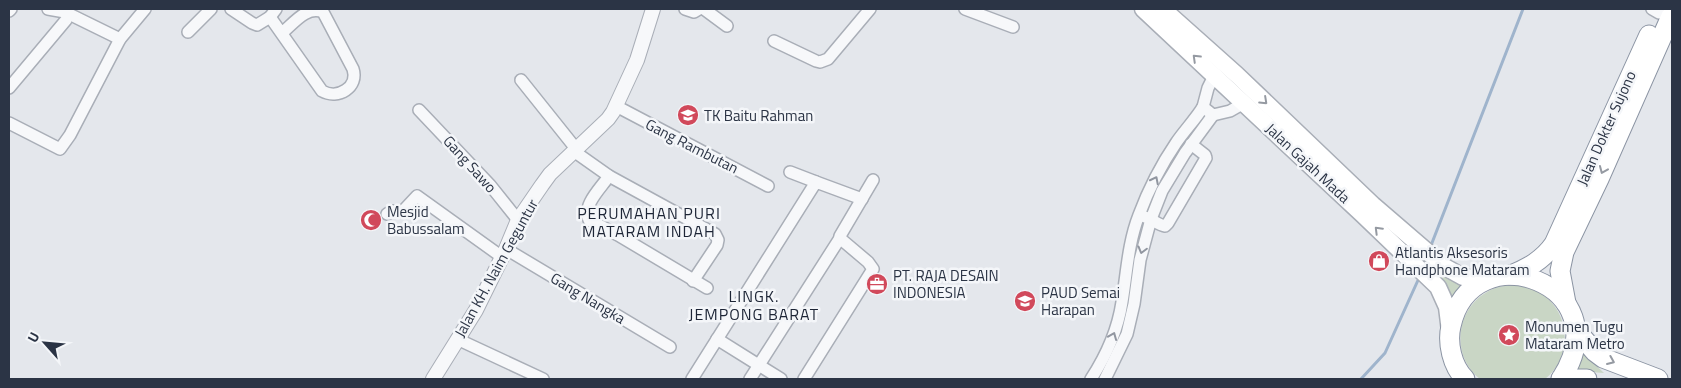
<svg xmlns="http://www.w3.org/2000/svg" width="1681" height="388" font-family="'Titillium Web',sans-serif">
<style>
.green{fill:#c9d6c5}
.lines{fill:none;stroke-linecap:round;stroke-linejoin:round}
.stream{stroke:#9fb4cc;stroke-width:3}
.minor-casing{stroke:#a9aeb7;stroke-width:14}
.tertiary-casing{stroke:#a9aeb7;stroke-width:16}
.secondary-casing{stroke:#a9aeb7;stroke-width:19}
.trunk-casing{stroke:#8b94a3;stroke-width:21}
.minor{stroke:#f7f8fa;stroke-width:11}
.tertiary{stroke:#f7f8fa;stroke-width:14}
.secondary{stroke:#fff;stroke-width:16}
.trunk{stroke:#fff;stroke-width:19}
.oneway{stroke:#959aa2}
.oneway2{stroke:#9196a0}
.labels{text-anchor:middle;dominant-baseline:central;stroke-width:5;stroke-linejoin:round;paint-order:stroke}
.poi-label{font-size:15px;fill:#2b3445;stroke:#f4f6f9;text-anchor:start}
.street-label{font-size:15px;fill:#2b3445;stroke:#f4f6f9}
.neighbourhood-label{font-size:16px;letter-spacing:1px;fill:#1d2536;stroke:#f4f6f9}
</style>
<rect width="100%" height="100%" fill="#e4e7ec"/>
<g class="green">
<polygon points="1436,268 1469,281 1461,286 1449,302 1432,272"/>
<path d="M 1513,285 C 1523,287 1532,288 1540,293 C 1571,311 1573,357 1545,379 L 1480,379 C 1451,357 1455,310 1487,292 C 1495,287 1504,286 1513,285 Z"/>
<polygon points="1583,353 1604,373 1576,371"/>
</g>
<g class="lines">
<g class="stream">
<polyline points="1430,248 1523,9"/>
<polyline points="1361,379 1385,353 1419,278"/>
</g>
<g class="minor-casing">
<g id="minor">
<polyline points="48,9 65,12 120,39"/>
<polyline points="231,9 252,23 257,25 270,17 276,9"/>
<polyline points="685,9 694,12 699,9"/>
<polyline points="704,9 727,26"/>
<polyline points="965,9 1013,27"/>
<polyline points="1652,9 1659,13"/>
<polyline points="9,11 11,9"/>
<path d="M 270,17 L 322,91 C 338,100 359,87 353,69 L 323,12 C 307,5 293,24 282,33"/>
<polyline points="188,32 211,9"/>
<polyline points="774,41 816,61 820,62 828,59 870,9"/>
<polyline points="1214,76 1208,88 1203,107 1213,115 1230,111 1244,103"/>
<polyline points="521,80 577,150"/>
<polyline points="9,88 66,20"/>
<polyline points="616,106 768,186"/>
<polyline points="419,110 490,185 518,220"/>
<polyline points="9,123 60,149 70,135 120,39 145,9"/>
<polyline points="575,152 609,176 715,234 718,240 717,245 693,281"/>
<polyline points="790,172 816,182"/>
<path d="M 609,176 C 601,188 582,205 589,220 L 618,235 L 707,288"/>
<polyline points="387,214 392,211 402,212 417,196 502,257"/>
<path d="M 1145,217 C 1152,219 1158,225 1165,226 L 1168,223 L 1206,158 L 1205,155 L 1191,144"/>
<polyline points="506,249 670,347"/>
<polyline points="457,339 543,379"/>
<polyline points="717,339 781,379"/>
<polyline points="692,379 816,182 862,199"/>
<polyline points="750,379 840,238"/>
<polyline points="804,379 873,269 868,262 842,240 840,236 873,180"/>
<path d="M 1091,379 C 1106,356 1118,329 1122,302 C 1127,272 1128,243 1139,215 C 1148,191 1161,165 1176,143 C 1184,131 1195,120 1203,107"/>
<polyline points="1105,379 1127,334 1134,304 1140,260 1151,219 1162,191 1185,153 1213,115"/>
</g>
</g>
<g class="tertiary-casing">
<polyline id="tertiary" points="433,379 476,310 506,249 518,220 542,185 550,174 608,119 613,112 637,60 653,9"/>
</g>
<g class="secondary-casing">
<g id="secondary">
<polyline points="1143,9 1363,215 1438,287 1447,307 1450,331"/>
<polyline points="1163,9 1237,75 1373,205 1445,267 1463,277 1488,280"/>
</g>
</g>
<g class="trunk-casing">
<g id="trunk">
<path d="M 1511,275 C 1528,268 1543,260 1554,244 L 1649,35"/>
<polyline points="1566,303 1560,271 1564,252 1599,179 1672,14"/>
<polyline points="1575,329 1595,352 1603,358 1658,379"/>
<path d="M 1465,379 C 1452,366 1447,343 1451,326 C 1472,230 1623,284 1561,379"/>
<polyline points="1561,379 1587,379"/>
</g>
</g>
<use href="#minor" class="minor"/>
<use href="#tertiary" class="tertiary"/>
<use href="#secondary" class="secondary"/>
<use href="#trunk" class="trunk"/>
</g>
<defs><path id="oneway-chevron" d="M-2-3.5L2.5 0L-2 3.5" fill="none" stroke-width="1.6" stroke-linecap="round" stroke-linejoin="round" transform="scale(1.25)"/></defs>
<g class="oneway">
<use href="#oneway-chevron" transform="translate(1196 58) rotate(-136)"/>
<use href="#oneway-chevron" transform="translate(1264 101) rotate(43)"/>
<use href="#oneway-chevron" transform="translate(1603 170) rotate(113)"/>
<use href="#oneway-chevron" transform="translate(1378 230) rotate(-135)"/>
<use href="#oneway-chevron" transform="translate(1611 361) rotate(23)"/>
</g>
<g class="oneway2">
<use href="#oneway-chevron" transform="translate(1155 180) rotate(-63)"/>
<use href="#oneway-chevron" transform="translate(1142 250) rotate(105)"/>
<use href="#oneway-chevron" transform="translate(1113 336) rotate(-68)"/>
</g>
<defs>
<g id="school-disc" transform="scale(1.125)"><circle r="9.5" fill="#d1495b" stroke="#f4f6f9"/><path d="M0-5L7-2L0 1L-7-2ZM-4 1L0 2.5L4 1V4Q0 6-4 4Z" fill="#fff"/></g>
<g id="mosque-disc" transform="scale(1.125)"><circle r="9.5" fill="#d1495b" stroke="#f4f6f9"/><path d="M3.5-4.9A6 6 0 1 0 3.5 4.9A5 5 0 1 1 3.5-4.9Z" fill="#fff"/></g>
<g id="shop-disc" transform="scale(1.125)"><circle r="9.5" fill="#d1495b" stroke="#f4f6f9"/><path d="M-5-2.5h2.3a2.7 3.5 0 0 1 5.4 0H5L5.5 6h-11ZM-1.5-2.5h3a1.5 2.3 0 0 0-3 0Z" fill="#fff"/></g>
<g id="office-disc" transform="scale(1.125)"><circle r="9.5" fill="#d1495b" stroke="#f4f6f9"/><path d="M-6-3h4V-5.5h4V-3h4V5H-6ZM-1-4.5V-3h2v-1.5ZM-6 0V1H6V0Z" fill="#fff"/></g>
<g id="sight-disc" transform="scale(1.125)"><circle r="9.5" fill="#d1495b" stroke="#f4f6f9"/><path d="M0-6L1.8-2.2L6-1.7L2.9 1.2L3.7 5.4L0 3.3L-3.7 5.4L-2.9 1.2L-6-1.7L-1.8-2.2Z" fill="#fff"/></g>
</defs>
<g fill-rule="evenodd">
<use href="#school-disc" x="688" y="115"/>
<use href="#mosque-disc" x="371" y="220"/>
<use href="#shop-disc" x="1379" y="261"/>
<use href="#office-disc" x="877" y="284"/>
<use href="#school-disc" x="1025" y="301"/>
<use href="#sight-disc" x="1509" y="335"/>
</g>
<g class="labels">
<g class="poi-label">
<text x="704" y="115">TK Baitu Rahman</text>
<text x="387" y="211">Mesjid<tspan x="387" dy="17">Babussalam</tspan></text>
<text x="1395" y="252">Atlantis Aksesoris<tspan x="1395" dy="17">Handphone Mataram</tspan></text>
<text x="893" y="275">PT. RAJA DESAIN<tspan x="893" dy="17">INDONESIA</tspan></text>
<text x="1041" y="292">PAUD Semai<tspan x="1041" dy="17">Harapan</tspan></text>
<text x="1525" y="326">Monumen Tugu<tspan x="1525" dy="17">Mataram Metro</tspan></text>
</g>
<g class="street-label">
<text transform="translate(1606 128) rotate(-66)">Jalan Dokter Sujono</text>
<text transform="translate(692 146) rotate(27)">Gang Rambutan</text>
<text transform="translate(1308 163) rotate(43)">Jalan Gajah Mada</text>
<text transform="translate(470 164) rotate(48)">Gang Sawo</text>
<text transform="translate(496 268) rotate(-61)">Jalan KH. Naim Geguntur</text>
<text transform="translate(588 298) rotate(31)">Gang Nangka</text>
</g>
<g class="neighbourhood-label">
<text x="649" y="213">PERUMAHAN PURI<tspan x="649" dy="18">MATARAM INDAH</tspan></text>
<text x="754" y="296">LINGK.<tspan x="754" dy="18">JEMPONG BARAT</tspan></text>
</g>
</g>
<rect width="1681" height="388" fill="none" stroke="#2b3445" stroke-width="20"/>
<g transform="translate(45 343) rotate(297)" stroke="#f4f6f9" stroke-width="4" paint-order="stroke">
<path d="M0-4L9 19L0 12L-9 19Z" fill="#2b3445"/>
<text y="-8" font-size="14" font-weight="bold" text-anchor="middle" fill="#2b3445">U</text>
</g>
</svg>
